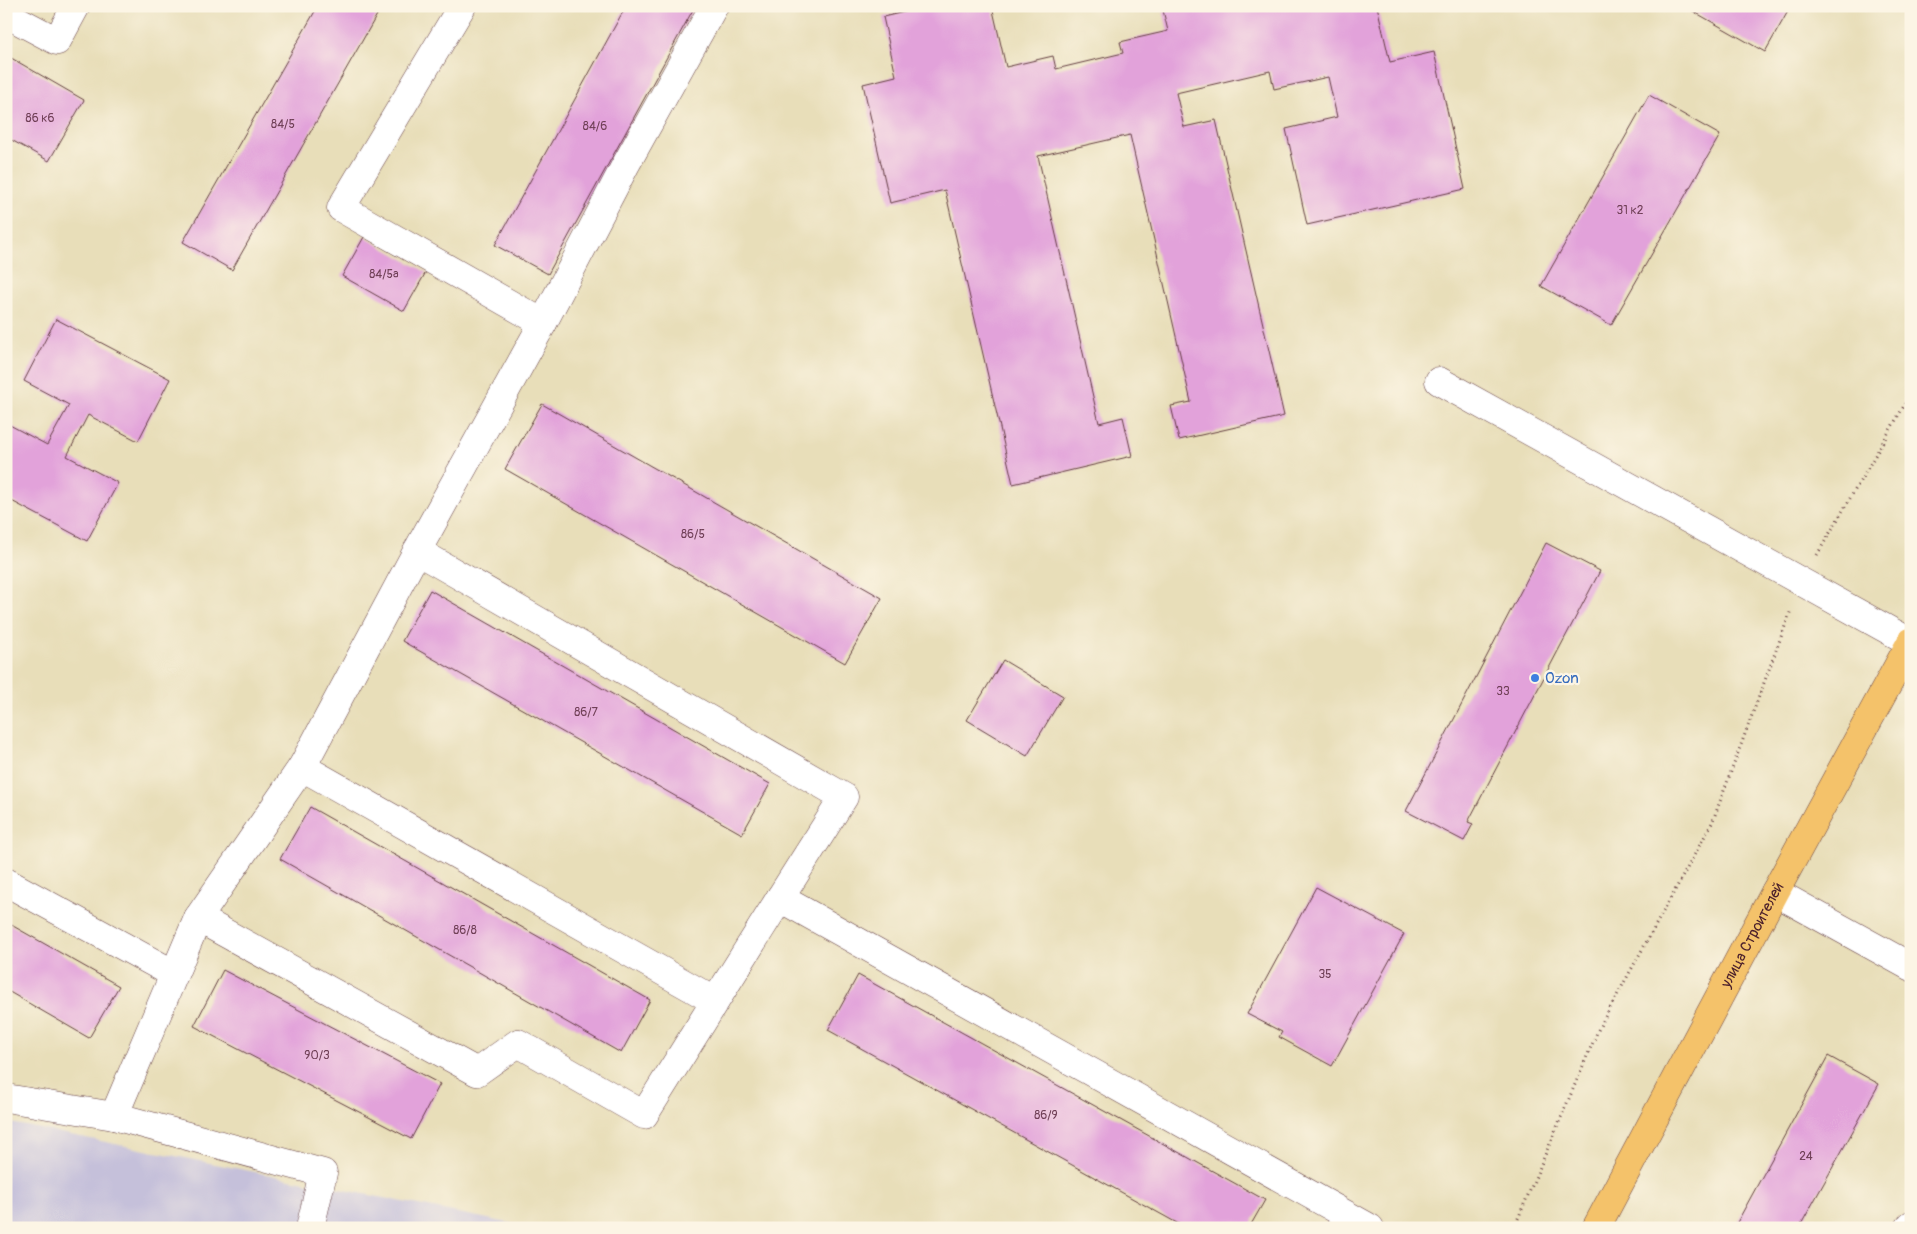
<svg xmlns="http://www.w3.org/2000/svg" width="1917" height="1234" font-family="Pangolin,sans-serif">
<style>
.industrial{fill:#c5c0da}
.building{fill:#e2a2da}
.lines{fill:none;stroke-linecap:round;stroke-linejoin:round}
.minor-casing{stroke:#623c40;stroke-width:29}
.major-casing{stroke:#623c40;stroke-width:29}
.path{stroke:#623c40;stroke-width:3;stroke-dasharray:1 4;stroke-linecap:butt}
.minor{stroke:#fff;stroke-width:28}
.major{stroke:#f4c26a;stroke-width:28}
.shop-dot{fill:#3f7fe0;stroke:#fcf5e5;stroke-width:2}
.labels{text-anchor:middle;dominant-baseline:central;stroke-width:4.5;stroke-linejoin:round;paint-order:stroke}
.number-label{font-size:12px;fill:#704057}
.shop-label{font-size:15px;fill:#366cbe;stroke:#fcf5e5;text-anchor:start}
.street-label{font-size:15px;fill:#4a1f2b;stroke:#fcf5e5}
</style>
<rect width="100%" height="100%" fill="#fcf5e5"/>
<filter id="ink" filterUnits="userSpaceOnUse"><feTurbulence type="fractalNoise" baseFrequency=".02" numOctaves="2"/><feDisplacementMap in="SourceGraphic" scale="10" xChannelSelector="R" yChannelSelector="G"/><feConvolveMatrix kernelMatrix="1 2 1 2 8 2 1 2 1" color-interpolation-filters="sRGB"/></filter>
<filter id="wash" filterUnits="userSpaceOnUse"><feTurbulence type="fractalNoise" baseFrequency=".0096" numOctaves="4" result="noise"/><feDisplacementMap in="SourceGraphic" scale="20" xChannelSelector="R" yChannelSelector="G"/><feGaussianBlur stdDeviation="1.12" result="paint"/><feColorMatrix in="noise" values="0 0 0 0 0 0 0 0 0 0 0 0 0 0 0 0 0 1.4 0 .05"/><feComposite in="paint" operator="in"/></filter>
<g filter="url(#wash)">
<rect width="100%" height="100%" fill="#e8deb9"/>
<polygon class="industrial" points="6,1122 533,1228 6,1228"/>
<g id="blocks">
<g class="building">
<polygon points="318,6 382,6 232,270 183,242"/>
<polygon points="626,6 695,6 548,274 495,245"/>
<polygon points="930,6 992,6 1006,67 1053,56 1056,69 1123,53 1120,42 1168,31 1162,6 1377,6 1390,62 1434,52 1465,189 1307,225 1286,129 1337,117 1328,77 1274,89 1270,71 1176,93 1184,127 1216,120 1284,416 1179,440 1171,406 1191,402 1130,135 1038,156 1099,423 1123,417 1132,456 1013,484 945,190 890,203 863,84 896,76 883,17"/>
<polygon points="1692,6 1791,6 1765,52 1691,10"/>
<polygon points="6,55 84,100 49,161 6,137"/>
<polygon points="1649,95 1720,135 1611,325 1541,286"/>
<polygon points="364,237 426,272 404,311 342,276"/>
<polygon points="56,319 170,379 138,441 88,415 67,456 118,483 87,541 6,498 6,423 47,445 69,405 24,381"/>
<polygon points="542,404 882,598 845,663 505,469"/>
<polygon points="1546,543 1600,571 1468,822 1473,824 1464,841 1406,811"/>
<polygon points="430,590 770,784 742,834 402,641"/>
<polygon points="1003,660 1063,696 1027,756 967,720"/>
<polygon points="310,807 650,1000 621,1053 280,859"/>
<polygon points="1316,887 1404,934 1332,1066 1279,1037 1282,1032 1247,1014"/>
<polygon points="6,922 119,986 89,1038 6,990"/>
<polygon points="223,970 440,1084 411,1139 194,1026"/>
<polygon points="858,975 1265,1200 1249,1228 1186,1228 828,1030"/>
<polygon points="1828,1056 1879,1084 1799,1228 1734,1228"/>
</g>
</g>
</g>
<g filter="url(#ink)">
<use href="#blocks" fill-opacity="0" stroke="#623c40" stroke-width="1"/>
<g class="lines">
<g class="minor-casing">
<g id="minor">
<polyline points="462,6 341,208 543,323 417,551 844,797 780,898 1370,1228"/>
<polyline points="6,14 57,41 76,6"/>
<polyline points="543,323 625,166 714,6"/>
<polyline points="1439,381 1910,642"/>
<polyline points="302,767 715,1001"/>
<polyline points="6,882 174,974"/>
<polyline points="1775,892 1911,967"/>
<polyline points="198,918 477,1072 518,1043 644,1115 780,898"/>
<polyline points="6,1098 114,1116"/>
<polyline points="310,1228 323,1173 114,1116 198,918 302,767 417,551"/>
<polyline points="1909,1228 1911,1225"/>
</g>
</g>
<g class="major-casing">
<g id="major">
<path id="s1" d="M 1596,1228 L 1775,892 L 1911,642"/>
</g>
</g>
<g class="path">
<polyline points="1817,555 1911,394"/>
<polyline points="1514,1228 1599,1028 1712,823 1791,610"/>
</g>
<use href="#minor" class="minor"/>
<use href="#major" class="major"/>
</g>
</g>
<circle class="shop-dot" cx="1535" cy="678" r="5"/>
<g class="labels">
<g class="number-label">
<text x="40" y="118">86 к6</text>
<text x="283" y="124">84/5</text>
<text x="595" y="126">84/6</text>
<text x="1630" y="210">31 к2</text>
<text x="384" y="274">84/5а</text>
<text x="693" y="534">86/5</text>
<text x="1503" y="691">33</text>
<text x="586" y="712">86/7</text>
<text x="465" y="930">86/8</text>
<text x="1325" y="974">35</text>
<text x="317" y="1055">90/3</text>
<text x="1046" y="1115">86/9</text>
<text x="1806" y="1156">24</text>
</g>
<g class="shop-label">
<text x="1545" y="678">Ozon</text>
</g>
<g class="street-label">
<text stroke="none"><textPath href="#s1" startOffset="332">улица Строителей</textPath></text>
</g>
</g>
<rect width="1917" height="1234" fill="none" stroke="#fcf5e5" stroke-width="25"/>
</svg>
